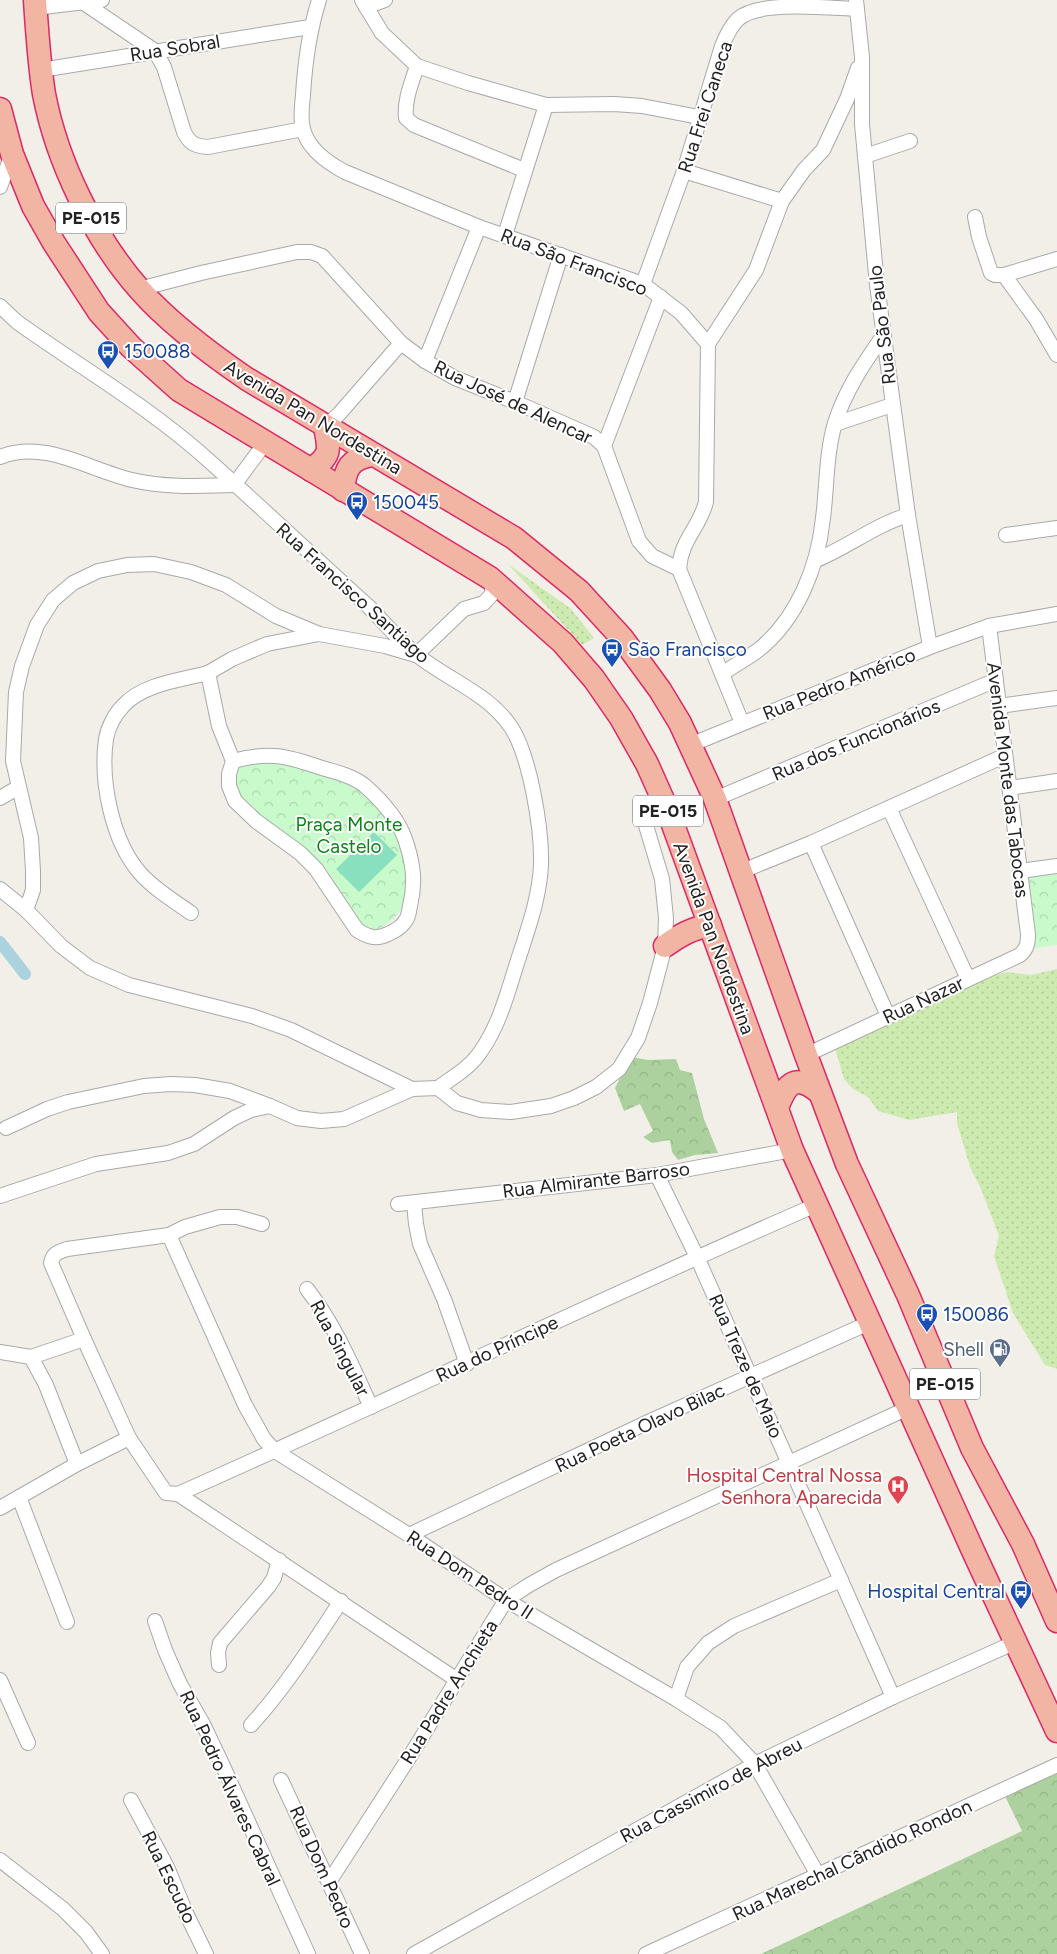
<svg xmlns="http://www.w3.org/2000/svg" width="1057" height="1954" font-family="Figtree,sans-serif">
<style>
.grass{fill:url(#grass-dots)}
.forest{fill:url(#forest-crowns)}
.park{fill:url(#park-crowns)}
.pitch{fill:#88e0be}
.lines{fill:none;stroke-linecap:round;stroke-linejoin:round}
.canal{stroke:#aad3df;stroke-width:12}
.minor-casing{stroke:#a9a9a9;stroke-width:16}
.trunk-casing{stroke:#dc2a67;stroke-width:25}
.minor{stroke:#fff;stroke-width:14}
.trunk{stroke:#f2b4a3;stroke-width:22}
.labels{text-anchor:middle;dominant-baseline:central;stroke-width:4;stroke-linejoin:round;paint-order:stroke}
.shield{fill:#fff;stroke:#646464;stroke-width:1}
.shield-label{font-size:18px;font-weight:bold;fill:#222}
.street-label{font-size:19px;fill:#222;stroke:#fff}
.transit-label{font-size:19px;fill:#164399;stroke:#fff;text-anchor:start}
.park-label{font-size:19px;fill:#0c8416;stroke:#fff}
.service-label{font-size:19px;fill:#4e5e75;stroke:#fff;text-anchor:end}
.health-label{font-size:19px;fill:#be3a42;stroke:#fff;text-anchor:end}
</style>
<defs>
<pattern id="grass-dots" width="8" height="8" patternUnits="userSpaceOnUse" patternTransform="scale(1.25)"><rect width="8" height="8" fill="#cdebb0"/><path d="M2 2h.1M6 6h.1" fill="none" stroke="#b0c997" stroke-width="1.8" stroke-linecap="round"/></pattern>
<pattern id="forest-crowns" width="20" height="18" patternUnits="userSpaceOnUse" patternTransform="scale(1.25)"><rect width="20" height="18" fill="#add19e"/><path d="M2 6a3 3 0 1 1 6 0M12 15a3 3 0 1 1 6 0" fill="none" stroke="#95b388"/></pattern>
<pattern id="park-crowns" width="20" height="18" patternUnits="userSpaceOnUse" patternTransform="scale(1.25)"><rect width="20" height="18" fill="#c8facc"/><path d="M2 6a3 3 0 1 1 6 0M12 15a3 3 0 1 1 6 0" fill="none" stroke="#acd6af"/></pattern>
</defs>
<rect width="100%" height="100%" fill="#f2efe9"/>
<g class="grass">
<polygon points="508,564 571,609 594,638 582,645"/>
<polygon points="1057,969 1057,1369 1045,1365 1013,1313 994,1256 999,1236 981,1189 970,1167 957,1123 957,1112 909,1120 878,1111 868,1097 853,1089 844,1079 834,1045 877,1030 971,985 993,976 1007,972 1031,975"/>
</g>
<g class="forest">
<polygon points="631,1057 648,1060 676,1059 680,1070 692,1073 704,1119 718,1153 695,1155 678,1160 672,1152 670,1140 652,1143 643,1137 653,1131 640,1104 624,1111 615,1088"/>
<polygon points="1057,1766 1057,1954 761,1954 1022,1831 1005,1796"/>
</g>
<g class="park">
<polygon points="253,758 317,768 363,790 381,810 396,832 409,870 403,907 393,919 375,932 363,931 322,867 308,851 251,814 231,781 235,764"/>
<polygon points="1057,863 1057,945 1028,949 1016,867"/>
</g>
<polygon class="pitch" points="374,832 397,855 359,892 336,869"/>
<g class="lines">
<polyline class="canal" points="0,942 25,974"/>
<g class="minor-casing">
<g id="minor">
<path d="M 319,0 C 309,32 305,61 303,95 C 302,106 300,118 303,129 C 308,149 328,163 345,172 L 479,227 L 643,284 L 681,313 L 708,344 L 706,502 C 699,529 681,539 679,569 L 742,723"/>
<polyline points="362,0 382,33 417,66 468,83 546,105 614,104 642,106 699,117"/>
<polyline points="856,0 862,57 862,124 877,285 908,515 930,647"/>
<path d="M 84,3 L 155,51 L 164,67 L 184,132 C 190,144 195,146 208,147 L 303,129"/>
<polyline points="366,7 385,0"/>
<polyline points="35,8 102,0"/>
<path d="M 417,66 C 412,82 404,100 406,118 L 414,125 L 524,170"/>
<polyline points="41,70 310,27"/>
<polyline points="865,156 910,141"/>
<polyline points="684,171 782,201"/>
<polyline points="0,187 12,154"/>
<polyline points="975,217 979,237 991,273 995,275 1004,275 1036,319 1057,355"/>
<polyline points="505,235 546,105"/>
<polyline points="1004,275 1057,259"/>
<path d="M 643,284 L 684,171 L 722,46 C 726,36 730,27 738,19 C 759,0 828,8 857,9"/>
<polyline points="139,289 201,273 297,252 311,252 322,256 401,343 425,361 455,378 515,402 594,437 604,446 639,541 652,556 679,569"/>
<path d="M 0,306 L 17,322 C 80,367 149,407 207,459 C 262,508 315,558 369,607 C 385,623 399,641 417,655 C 448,680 488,693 511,727 C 530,756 542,829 541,864 C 540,896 528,929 518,960 C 508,991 500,1024 481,1051 C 471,1067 453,1077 438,1088"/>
<polyline points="708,344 756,270 782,201 804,170 823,150 847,99 858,68"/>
<polyline points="425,361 479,227"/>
<polyline points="515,402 561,255"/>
<polyline points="835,424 892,405"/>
<polyline points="325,427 339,414 401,343"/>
<polyline points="604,446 661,297"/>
<path d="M 0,457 C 45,439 89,470 132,480 C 166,488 200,486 234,485 L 265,443"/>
<polyline points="1006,535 1057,528"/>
<path d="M 816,560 C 848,547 875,525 908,515"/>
<path d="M 722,674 C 733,666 746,659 757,651 C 797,620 818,567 823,518 C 827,487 826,453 835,423 C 845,391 864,363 883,336"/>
<polyline points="999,706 1057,698"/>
<polyline points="690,745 930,647 989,626 1057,614"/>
<path d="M 233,761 C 270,751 287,756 322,768 C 336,772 352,776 364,785 C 380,799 398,819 405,839 C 413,862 416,882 410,906 C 409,910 409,916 406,920 C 402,927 395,931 388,934 C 376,940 368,937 357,930 L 316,869 L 300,853 L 256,821 L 235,801 L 229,786 L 229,774 L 233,761 L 219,726 L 208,673 L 232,659 L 267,644 L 319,634"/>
<polyline points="1009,788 1057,781"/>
<polyline points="0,798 19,787"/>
<polyline points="715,799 996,680"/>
<polyline points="889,808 968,979"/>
<polyline points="811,843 888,1016"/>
<polyline points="1020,871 1057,866"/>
<polyline points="740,872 811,843 1004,756"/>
<polyline points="0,889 26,910 61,946 90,968 129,985 252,1016 291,1030 412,1089"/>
<polyline points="26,910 33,890 33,871 31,838 13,761 16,692 22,666 37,625 53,600 73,583 98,571 127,565 154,564 191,572 226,585 276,616 319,634 385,646 416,655 464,609 484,603 493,593 490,578"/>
<path d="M 191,913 C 174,901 154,889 140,873 C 112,841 100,781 106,739 C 108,727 115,714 123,706 C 142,684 181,680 208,673"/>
<path d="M 806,1055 L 1020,955 C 1027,949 1028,943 1028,934 L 989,626"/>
<polyline points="6,1128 47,1109 68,1102 144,1086 171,1084 195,1085 230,1091 270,1106 297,1118 321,1121 344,1119 412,1089 438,1088 457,1103 481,1110 511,1112 551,1106 574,1098 596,1087 619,1069 638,1038 650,1003 665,946 666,918 662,879 642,812"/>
<polyline points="657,1175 697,1257 893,1697"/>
<polyline points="0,1196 96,1164 168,1153 194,1144 234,1118 251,1110 270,1106"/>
<polyline points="414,1203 416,1224 420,1244 444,1299 467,1364"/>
<polyline points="398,1204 657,1175 792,1150"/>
<path d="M 262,1224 L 237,1217 L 220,1217 L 185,1227 L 169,1235 L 67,1249 C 58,1252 53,1253 51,1263 L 84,1339 L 129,1438 L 166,1493 L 178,1494 L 457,1680"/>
<polyline points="169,1235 245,1405 264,1439 275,1451 409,1535 506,1600 676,1699 721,1728 755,1764 818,1875"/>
<path d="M 307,1289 C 335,1325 352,1366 371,1407"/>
<polyline points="0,1352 31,1357 84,1339"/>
<polyline points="31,1357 46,1385 77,1464"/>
<path d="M 178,1494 C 392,1399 602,1298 816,1205"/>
<polyline points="19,1497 67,1622"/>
<polyline points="0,1508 77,1464 129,1438"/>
<polyline points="409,1535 646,1423 871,1322"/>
<polyline points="155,1621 165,1650 180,1684 203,1724 222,1764 308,1954"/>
<polyline points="219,1665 218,1653 220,1643 268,1587 274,1578 279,1560"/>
<polyline points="0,1680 28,1743"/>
<polyline points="676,1699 687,1667 708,1643 734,1626 841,1580"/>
<path d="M 251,1725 C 286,1687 313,1643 341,1601"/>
<polyline points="281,1780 362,1954"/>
<polyline points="131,1800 167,1867 186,1913 206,1954"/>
<polyline points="0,1860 63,1909 86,1932 102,1954"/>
<polyline points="329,1882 407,1761 506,1600 529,1585 556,1570 908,1408"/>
<polyline points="414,1954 755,1764 893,1697 1016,1642"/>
<polyline points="646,1954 1057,1765"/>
</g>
</g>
<g class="trunk-casing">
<g id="trunk">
<path d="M 35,0 C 37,31 39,63 44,94 C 57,162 94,238 140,290 C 170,324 209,353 247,379 L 514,538 L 579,591 L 622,638 L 660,690 L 680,723 L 715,799 L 806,1055 L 847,1164 L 908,1295 L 972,1448 L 1023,1544 L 1057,1621"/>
<polyline points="0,109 12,154 33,206 54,243 99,312 131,347 179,390 490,578 563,643 594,679 621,718 647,764 668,811 792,1150 974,1553 1057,1731"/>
<path d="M 311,470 C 331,455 330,451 325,427"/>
<path d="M 343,490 C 345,468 350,459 372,455"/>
<path d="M 665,946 C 680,935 691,929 710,925"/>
<path d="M 777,1108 C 787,1082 796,1073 820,1093"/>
</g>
</g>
<use href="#minor" class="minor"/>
<use href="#trunk" class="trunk"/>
</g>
<defs>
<g id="bus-pin" transform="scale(1.125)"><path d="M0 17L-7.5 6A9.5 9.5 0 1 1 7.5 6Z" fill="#1a4fb4" stroke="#fff"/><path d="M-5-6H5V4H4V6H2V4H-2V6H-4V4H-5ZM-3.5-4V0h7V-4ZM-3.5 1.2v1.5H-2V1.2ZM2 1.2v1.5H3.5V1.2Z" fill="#fff"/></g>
<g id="fuel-pin" transform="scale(1.125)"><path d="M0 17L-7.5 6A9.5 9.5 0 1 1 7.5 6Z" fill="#5c6f8a" stroke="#fff"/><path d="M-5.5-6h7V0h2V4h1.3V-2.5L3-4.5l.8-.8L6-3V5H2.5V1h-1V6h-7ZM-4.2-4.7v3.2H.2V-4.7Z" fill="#fff"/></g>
<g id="hospital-pin" transform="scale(1.125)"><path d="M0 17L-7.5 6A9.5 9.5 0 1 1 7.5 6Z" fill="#e0444e" stroke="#fff"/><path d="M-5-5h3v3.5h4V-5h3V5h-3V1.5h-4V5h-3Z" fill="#fff"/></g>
</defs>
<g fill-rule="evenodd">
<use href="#bus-pin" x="108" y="351"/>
<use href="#bus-pin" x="357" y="502"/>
<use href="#bus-pin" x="612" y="649"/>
<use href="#bus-pin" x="927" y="1314"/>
<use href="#fuel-pin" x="1000" y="1349"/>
<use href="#hospital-pin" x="898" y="1486"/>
<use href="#bus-pin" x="1021" y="1591"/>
</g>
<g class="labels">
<g class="shield">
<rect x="56" y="202.5" width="70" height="31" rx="4"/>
<rect x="633" y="795.5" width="70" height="31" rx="4"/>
<rect x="910" y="1368.5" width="70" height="31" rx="4"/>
</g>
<g class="shield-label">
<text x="91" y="218">PE-015</text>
<text x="668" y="811">PE-015</text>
<text x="945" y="1384">PE-015</text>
</g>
<g class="street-label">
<text transform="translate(175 48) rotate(-9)">Rua Sobral</text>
<text transform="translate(705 107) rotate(-72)">Rua Frei Caneca</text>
<text transform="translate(574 262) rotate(21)">Rua São Francisco</text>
<text transform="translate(882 325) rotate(-97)">Rua São Paulo</text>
<text transform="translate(513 402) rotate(25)">Rua José de Alencar</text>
<text transform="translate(313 417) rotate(31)">Avenida Pan Nordestina</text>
<text transform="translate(353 593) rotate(42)">Rua Francisco Santiago</text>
<text transform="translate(839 684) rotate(-22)">Rua Pedro Américo</text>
<text transform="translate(856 740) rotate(-23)">Rua dos Funcionários</text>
<text transform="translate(1008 780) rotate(83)">Avenida Monte das Tabocas</text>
<text transform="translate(714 938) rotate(70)">Avenida Pan Nordestina</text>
<text transform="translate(923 1000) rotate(-25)">Rua Nazar</text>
<text transform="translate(596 1180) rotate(-7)">Rua Almirante Barroso</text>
<text transform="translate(340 1348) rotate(62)">Rua Singular</text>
<text transform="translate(497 1349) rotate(-25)">Rua do Príncipe</text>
<text transform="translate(746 1366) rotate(66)">Rua Treze de Maio</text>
<text transform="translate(640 1428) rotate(-25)">Rua Poeta Olavo Bilac</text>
<text transform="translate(470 1575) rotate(33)">Rua Dom Pedro II</text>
<text transform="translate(449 1692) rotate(-58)">Rua Padre Anchieta</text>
<text transform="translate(230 1788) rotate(65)">Rua Pedro Álvares Cabral</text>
<text transform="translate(711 1790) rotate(-28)">Rua Cassimiro de Abreu</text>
<text transform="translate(852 1860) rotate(-25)">Rua Marechal Cândido Rondon</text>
<text transform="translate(322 1867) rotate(66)">Rua Dom Pedro</text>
<text transform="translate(169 1877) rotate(64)">Rua Escudo</text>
</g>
<g class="transit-label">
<text x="124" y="351">150088</text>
<text x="373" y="502">150045</text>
<text x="628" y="649">São Francisco</text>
<text x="943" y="1314">150086</text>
<text x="1005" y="1591" text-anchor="end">Hospital Central</text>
</g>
<g class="park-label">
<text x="349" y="824">Praça Monte<tspan x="349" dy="22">Castelo</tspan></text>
</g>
<g class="service-label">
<text x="984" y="1349">Shell</text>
</g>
<g class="health-label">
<text x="882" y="1475">Hospital Central Nossa<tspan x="882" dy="22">Senhora Aparecida</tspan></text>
</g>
</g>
</svg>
